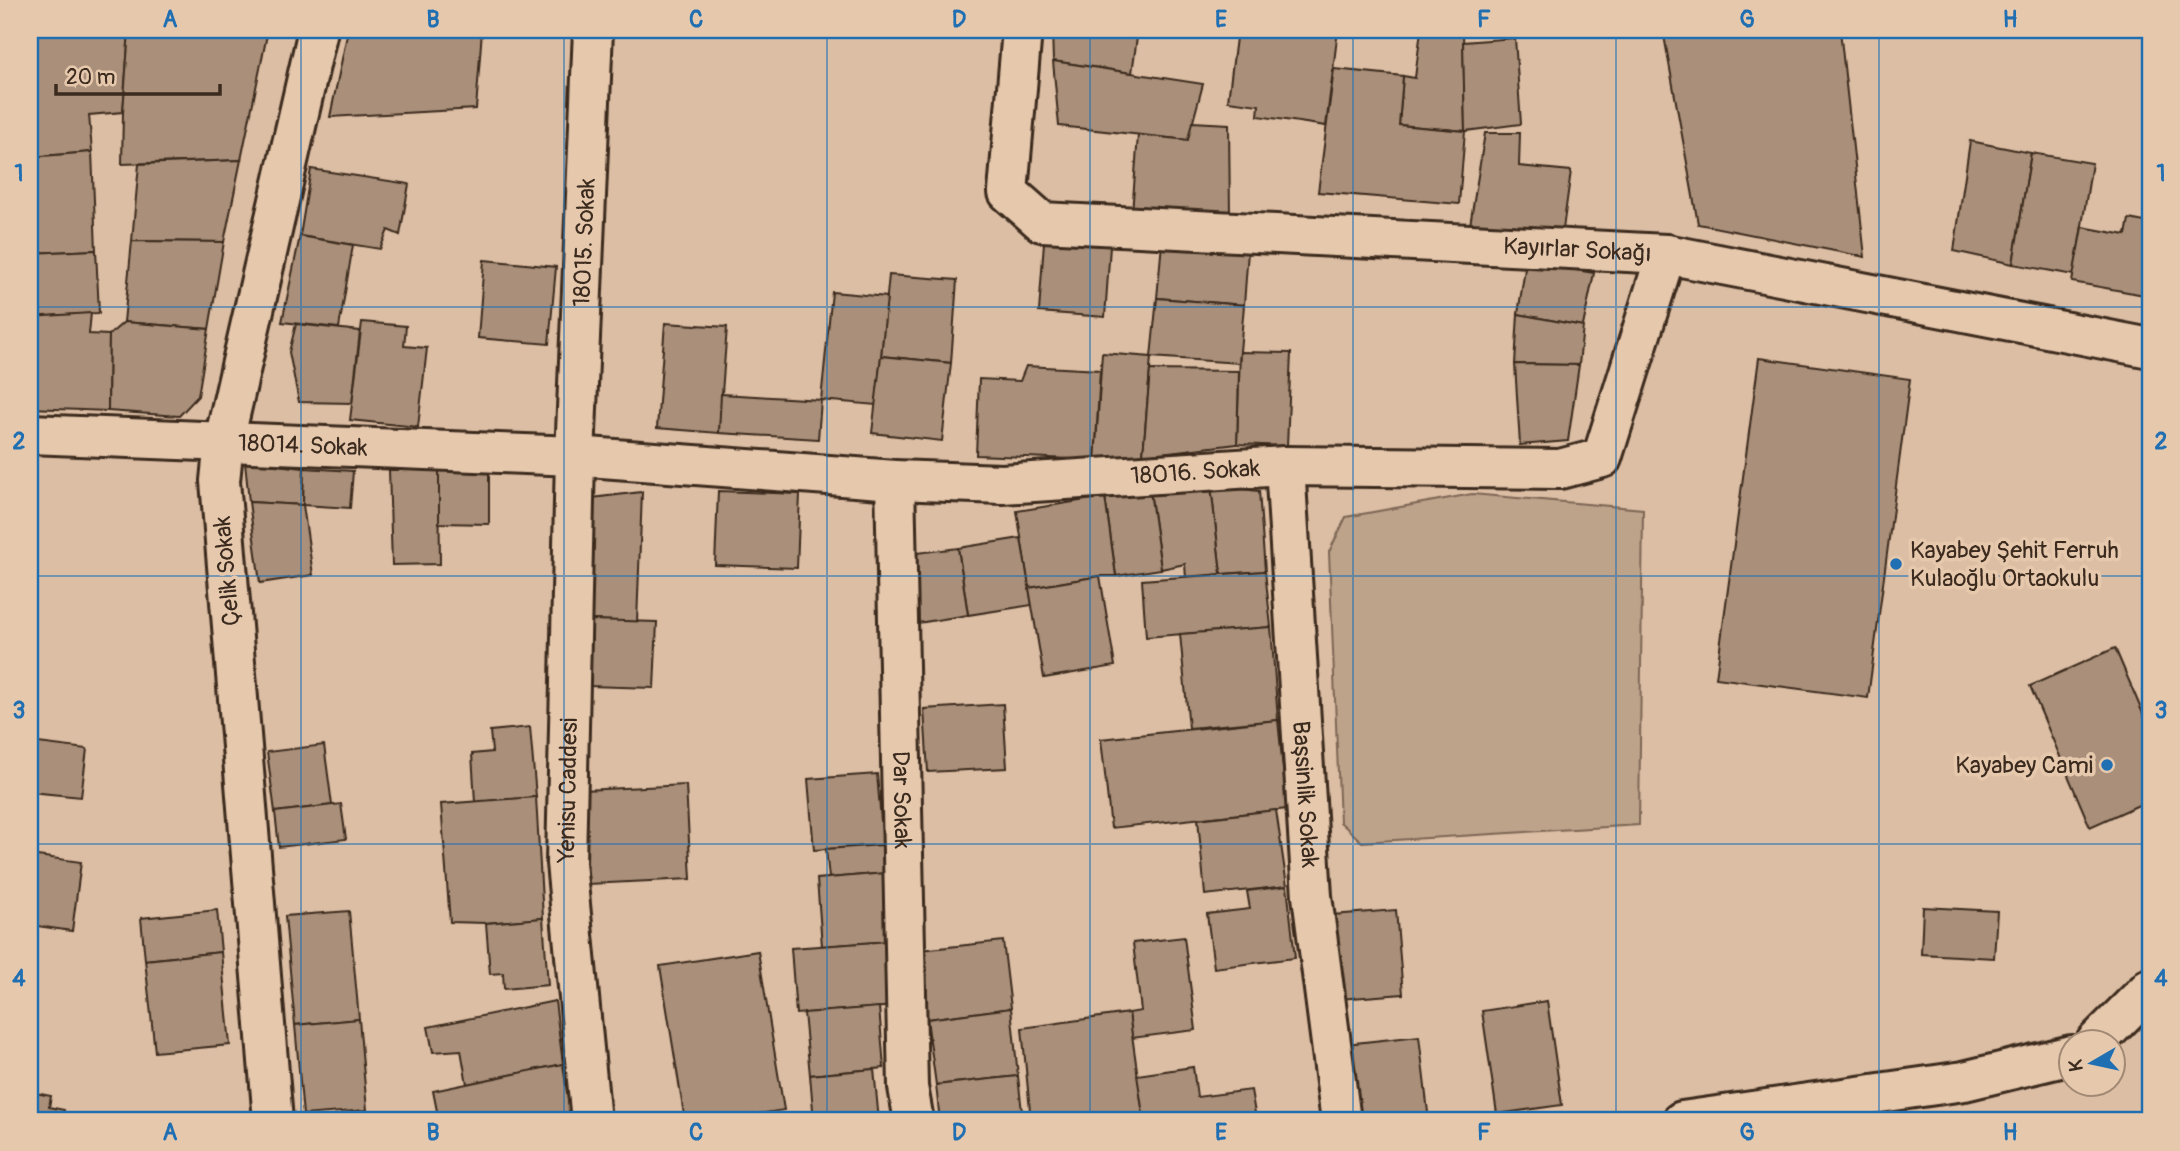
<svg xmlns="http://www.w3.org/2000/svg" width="2180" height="1151" font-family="Pangolin,sans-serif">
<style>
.green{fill:#bea38b;stroke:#7c6654;stroke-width:2}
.building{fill:#aa907a;stroke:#3b2a1e;stroke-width:2}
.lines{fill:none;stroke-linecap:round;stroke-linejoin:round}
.minor-casing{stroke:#3b2a1e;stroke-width:44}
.minor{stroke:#e6c8ad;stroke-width:38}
.grid{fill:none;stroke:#1f6fb2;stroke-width:2;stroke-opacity:0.55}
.poi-dot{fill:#1f6fb2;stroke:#e6c8ad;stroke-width:2.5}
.labels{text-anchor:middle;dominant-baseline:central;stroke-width:7;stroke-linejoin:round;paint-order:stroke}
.street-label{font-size:24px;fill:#3b2a1e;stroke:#e6c8ad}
.poi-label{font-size:24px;fill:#3b2a1e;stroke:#e6c8ad;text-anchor:start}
.neatline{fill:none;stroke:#1f6fb2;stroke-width:2.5}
.grid-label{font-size:23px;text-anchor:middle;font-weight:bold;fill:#1f6fb2}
</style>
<rect width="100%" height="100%" fill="#dcbea4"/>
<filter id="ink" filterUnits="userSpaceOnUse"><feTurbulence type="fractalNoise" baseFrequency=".0143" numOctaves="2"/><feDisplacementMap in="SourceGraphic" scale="14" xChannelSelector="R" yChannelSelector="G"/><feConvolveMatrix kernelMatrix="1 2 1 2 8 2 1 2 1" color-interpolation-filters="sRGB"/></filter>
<g filter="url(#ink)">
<path class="green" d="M 1472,494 L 1643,509 L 1639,825 L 1362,842 L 1340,822 L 1329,552 L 1346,517 Z"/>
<g class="building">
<path d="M 30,30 L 129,30 L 123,112 L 89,115 L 92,152 L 30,157 Z"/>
<path d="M 129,30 L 268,30 L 241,160 L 122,164 L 123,112 Z"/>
<path d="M 348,30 L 482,30 L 476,109 L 330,117 Z"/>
<path d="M 1052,30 L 1138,30 L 1132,73 L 1053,61 Z"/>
<path d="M 1237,30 L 1338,30 L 1326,126 L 1258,116 L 1259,105 L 1228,101 Z"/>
<path d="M 1421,30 L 1463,30 L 1465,131 L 1399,125 L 1403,76 L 1415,78 Z"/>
<path d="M 1663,30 L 1840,30 L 1865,257 L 1698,224 Z"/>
<path d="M 1515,38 L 1521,124 L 1465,131 L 1463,42 Z"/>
<path d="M 1053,61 L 1203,84 L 1188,140 L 1059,126 Z"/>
<path d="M 1334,69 L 1403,76 L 1399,125 L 1465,131 L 1459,204 L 1318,192 Z"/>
<path d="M 1192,122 L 1229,124 L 1230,216 L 1132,213 L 1138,135 L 1188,140 Z"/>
<path d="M 1485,133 L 1520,133 L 1519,166 L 1571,171 L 1563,229 L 1470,225 Z"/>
<path d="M 1970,141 L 2031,153 L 2013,264 L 1954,251 Z"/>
<path d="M 92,152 L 96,250 L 30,253 L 30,157 Z"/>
<path d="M 2031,153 L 2092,163 L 2074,275 L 2013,264 Z"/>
<path d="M 241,160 L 224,242 L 132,241 L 139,164 Z"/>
<path d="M 311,169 L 409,184 L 400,235 L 388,230 L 380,249 L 300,236 Z"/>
<path d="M 2129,219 L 2150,223 L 2150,296 L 2072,282 L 2082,227 L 2126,235 Z"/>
<path d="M 300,236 L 353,245 L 339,328 L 282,322 Z"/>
<path d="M 132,241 L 224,242 L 209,329 L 124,322 Z"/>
<path d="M 1044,242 L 1110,246 L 1105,317 L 1039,312 Z"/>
<path d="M 1162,243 L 1248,251 L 1244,305 L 1157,298 Z"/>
<path d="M 96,250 L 99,313 L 30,317 L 30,253 Z"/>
<path d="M 484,260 L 556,267 L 549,344 L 478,338 Z"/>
<path d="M 1526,262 L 1594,273 L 1583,326 L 1518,314 Z"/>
<path d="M 889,275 L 957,280 L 951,363 L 881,356 Z"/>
<path d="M 832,292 L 887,297 L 876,405 L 821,400 Z"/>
<path d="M 1157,298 L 1244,305 L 1239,363 L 1151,357 Z"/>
<path d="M 91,313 L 89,334 L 109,335 L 108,411 L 30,408 L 30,317 Z"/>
<path d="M 1518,314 L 1583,326 L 1579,365 L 1515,364 Z"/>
<path d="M 124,322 L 209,329 L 198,396 L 179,416 L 108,411 L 109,335 Z"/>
<path d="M 362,322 L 406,326 L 404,346 L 427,348 L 418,427 L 350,420 Z"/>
<path d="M 665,323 L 727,327 L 719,433 L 657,428 Z"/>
<path d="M 296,324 L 360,331 L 352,403 L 299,402 L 289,352 Z"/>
<path d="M 1240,352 L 1291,353 L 1287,446 L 1237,444 Z"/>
<path d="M 1102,353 L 1151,357 L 1143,455 L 1095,460 Z"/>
<path d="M 881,356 L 951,363 L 942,441 L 872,433 Z"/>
<path d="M 1759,358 L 1910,379 L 1868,698 L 1716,678 Z"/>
<path d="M 1515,364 L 1579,365 L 1568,441 L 1520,445 Z"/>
<path d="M 1026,366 L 1100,370 L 1095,460 L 976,455 L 979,379 L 1020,381 Z"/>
<path d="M 1150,370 L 1239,371 L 1237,444 L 1143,455 Z"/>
<path d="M 721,394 L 821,400 L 818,439 L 719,433 Z"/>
<path d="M 245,462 L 304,468 L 303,505 L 249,502 Z"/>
<path d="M 304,468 L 353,471 L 350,508 L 303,505 Z"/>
<path d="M 389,470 L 439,470 L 440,564 L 392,565 Z"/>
<path d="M 439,470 L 489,471 L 489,524 L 439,523 Z"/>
<path d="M 1211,486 L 1259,491 L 1265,571 L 1221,574 Z"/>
<path d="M 1211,486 L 1221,574 L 1186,578 L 1185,564 L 1161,569 L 1150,491 Z"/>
<path d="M 718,491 L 800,494 L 797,568 L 715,565 Z"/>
<path d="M 1150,491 L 1161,569 L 1116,576 L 1105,497 Z"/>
<path d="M 642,492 L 637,622 L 591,620 L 592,498 Z"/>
<path d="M 1105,497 L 1116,576 L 1100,576 L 1029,588 L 1017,511 Z"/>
<path d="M 249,502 L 303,505 L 313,575 L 260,583 Z"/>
<path d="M 1021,538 L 1032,605 L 968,615 L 958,548 Z"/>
<path d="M 958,548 L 968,615 L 918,623 L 908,554 Z"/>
<path d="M 1265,571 L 1271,627 L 1146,637 L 1142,580 Z"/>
<path d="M 1100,576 L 1115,666 L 1044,678 L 1029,588 Z"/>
<path d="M 591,620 L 657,622 L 654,688 L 588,686 Z"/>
<path d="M 1271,627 L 1278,720 L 1189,728 L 1180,634 Z"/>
<path d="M 2115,648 L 2150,730 L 2150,800 L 2090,827 L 2030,686 Z"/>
<path d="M 1003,704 L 1007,768 L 928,772 L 924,709 Z"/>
<path d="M 1278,720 L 1287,809 L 1111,828 L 1101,739 Z"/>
<path d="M 530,727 L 536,797 L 475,802 L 472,754 L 492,752 L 490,731 Z"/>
<path d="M 30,742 L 87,749 L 81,797 L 30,792 Z"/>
<path d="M 324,745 L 332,805 L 275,812 L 267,752 Z"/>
<path d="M 877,774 L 883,845 L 814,850 L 808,779 Z"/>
<path d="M 686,785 L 691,879 L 588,884 L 583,790 Z"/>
<path d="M 536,797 L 543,918 L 486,923 L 450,922 L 441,804 Z"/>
<path d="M 341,804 L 346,839 L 279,847 L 275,812 Z"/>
<path d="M 1276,810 L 1287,886 L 1205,895 L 1198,819 Z"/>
<path d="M 883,845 L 886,873 L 829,878 L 826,849 Z"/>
<path d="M 30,855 L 81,862 L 72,931 L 30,925 Z"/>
<path d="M 886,873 L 890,941 L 822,946 L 817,879 Z"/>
<path d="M 1287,886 L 1295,958 L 1214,968 L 1207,914 L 1250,909 L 1247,891 Z"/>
<path d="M 1923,907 L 1997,911 L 1994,958 L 1921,954 Z"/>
<path d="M 217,910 L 221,952 L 145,960 L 141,918 Z"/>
<path d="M 1396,910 L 1403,994 L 1339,999 L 1332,915 Z"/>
<path d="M 349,911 L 359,1019 L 295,1025 L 285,916 Z"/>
<path d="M 543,918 L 548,985 L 504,989 L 503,973 L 490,974 L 486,923 Z"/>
<path d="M 1184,937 L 1196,1030 L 1132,1038 L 1129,1013 L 1141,1011 L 1133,943 Z"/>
<path d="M 890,941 L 895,1006 L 796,1014 L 791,948 Z"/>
<path d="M 1003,941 L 1011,1008 L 927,1019 L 921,950 Z"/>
<path d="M 758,951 L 784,1110 L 713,1121 L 685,1121 L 660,966 Z"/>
<path d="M 221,952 L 230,1045 L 155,1052 L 145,960 Z"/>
<path d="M 555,1001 L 563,1064 L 467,1084 L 461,1050 L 433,1052 L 428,1027 Z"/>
<path d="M 1547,1001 L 1562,1105 L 1497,1114 L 1482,1011 Z"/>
<path d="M 879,1007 L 884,1068 L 810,1075 L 804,1013 Z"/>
<path d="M 1011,1008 L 1018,1076 L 936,1085 L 927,1019 Z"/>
<path d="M 1129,1013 L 1144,1121 L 1031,1121 L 1022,1028 Z"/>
<path d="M 359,1019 L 367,1110 L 303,1115 L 295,1025 Z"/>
<path d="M 1419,1036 L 1429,1121 L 1355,1121 L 1346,1044 Z"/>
<path d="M 563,1064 L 571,1121 L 439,1121 L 433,1091 Z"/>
<path d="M 1193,1067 L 1197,1097 L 1251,1090 L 1256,1119 L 1271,1116 L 1272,1121 L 1144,1121 L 1137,1075 Z"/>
<path d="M 874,1069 L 879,1121 L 814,1121 L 810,1075 Z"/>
<path d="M 1018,1076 L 1023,1121 L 940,1121 L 936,1085 Z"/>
<path d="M 30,1092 L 51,1096 L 49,1107 L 64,1110 L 62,1121 L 30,1121 Z"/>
</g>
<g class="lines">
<defs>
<g id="minor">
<path id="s1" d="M 1022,30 L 1008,192 L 1042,222 L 1666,254 L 2150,348"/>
<path id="s2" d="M 30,434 L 575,456 L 895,480 L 1002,484 L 1285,466 L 1560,469 L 1602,458 L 1666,254"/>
<path id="s3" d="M 1285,466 L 1312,896 L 1341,1121"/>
<path id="s4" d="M 895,480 L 908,1087 L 914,1121"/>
<path d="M 2096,1042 L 2150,988"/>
<path d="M 273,1121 L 220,481 L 224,441 L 318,30"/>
<path id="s5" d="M 591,1121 L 566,863 L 575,456 L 593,30"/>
<path d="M 1682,1121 L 1964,1081 L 2072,1055"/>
</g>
</defs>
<use href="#minor" class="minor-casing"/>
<use href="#minor" class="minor"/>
</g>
</g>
<path class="grid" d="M 301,30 L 301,1121M 564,30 L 564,1121M 827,30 L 827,1121M 1090,30 L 1090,1121M 1353,30 L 1353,1121M 1616,30 L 1616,1121M 1879,30 L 1879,1121M 30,307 L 2150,307M 30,576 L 2150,576M 30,844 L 2150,844"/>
<g class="poi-dot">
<circle cx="1896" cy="564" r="7"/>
<circle cx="2107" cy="765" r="7"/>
</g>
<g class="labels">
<g class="street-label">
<text stroke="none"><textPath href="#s5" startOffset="880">18015. Sokak</textPath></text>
<text stroke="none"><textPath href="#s1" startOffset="744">Kayırlar Sokağı</textPath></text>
<text stroke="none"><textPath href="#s2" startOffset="273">18014. Sokak</textPath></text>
<text stroke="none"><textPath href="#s2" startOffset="1167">18016. Sokak</textPath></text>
<text transform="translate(227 571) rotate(-95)">Çelik Sokak</text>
<text stroke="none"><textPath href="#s5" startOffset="332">Yenisu Caddesi</textPath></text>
<text stroke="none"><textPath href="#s3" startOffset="329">Başsinlik Sokak</textPath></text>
<text stroke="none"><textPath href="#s4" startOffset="320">Dar Sokak</textPath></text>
</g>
<g class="poi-label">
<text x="1910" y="550">Kayabey Şehit Ferruh<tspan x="1910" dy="28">Kulaoğlu Ortaokulu</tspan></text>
<text x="2093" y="765" text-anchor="end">Kayabey Cami</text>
</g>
</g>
<rect width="2180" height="1151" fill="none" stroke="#e6c8ad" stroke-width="77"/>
<g transform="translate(2092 1063) rotate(261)"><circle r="33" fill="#e6c8ad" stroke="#a28974" stroke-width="2"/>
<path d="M0-5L12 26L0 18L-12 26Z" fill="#1f6fb2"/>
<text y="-10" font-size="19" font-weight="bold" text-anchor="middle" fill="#3b2a1e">K</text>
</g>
<path d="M56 84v10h164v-10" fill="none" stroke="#3b2a1e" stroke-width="3.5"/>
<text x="66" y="84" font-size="21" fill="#3b2a1e" stroke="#e6c8ad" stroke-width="5" paint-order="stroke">20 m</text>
<rect x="38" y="38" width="2104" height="1074" class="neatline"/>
<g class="grid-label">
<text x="170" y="27">A</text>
<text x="433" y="27">B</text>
<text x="696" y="27">C</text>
<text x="959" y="27">D</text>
<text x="1221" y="27">E</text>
<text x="1484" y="27">F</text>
<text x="1747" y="27">G</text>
<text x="2010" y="27">H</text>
<text x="19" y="181">1</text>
<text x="2161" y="181">1</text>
<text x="19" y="449">2</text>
<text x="2161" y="449">2</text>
<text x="19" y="718">3</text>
<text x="2161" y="718">3</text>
<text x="19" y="986">4</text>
<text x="2161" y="986">4</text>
<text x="170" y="1140">A</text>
<text x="433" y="1140">B</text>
<text x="696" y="1140">C</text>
<text x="959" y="1140">D</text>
<text x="1221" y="1140">E</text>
<text x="1484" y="1140">F</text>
<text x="1747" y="1140">G</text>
<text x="2010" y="1140">H</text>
</g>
</svg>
